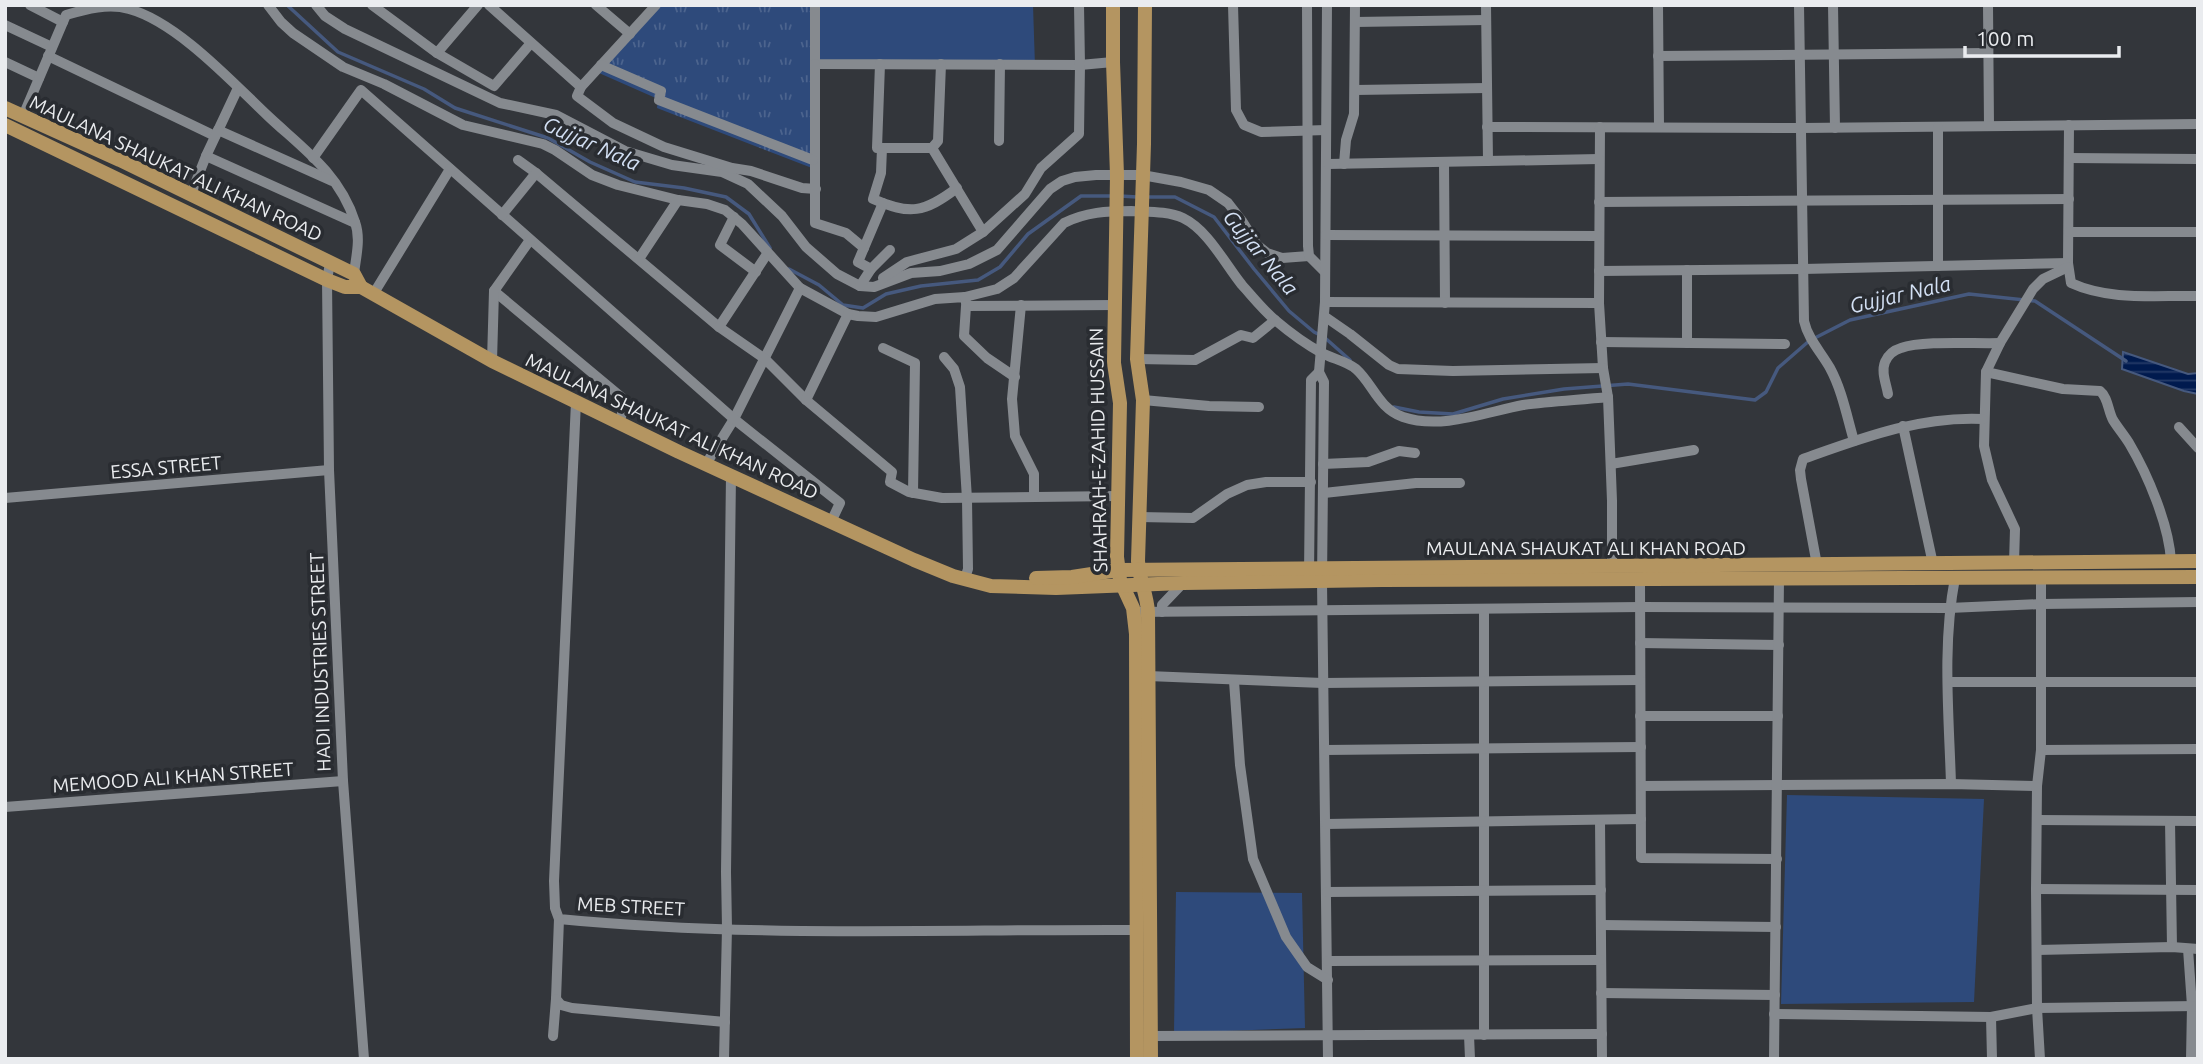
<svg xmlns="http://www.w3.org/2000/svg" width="2203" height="1064" font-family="Ubuntu,sans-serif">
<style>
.grass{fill:url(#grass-tufts)}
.park{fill:#2e4a7b}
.water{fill:url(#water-rules);stroke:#46597e;stroke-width:2}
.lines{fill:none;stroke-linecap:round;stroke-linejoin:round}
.stream{stroke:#46597e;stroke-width:3.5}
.minor{stroke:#868a8f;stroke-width:10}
.major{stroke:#b49561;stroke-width:14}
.labels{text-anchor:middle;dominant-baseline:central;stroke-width:7;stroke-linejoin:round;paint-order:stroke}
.street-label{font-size:19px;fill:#eaecef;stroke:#292c31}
.water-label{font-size:21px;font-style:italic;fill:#d3e0f4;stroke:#292c31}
</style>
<defs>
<pattern id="grass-tufts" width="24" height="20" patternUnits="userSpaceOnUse" patternTransform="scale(1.75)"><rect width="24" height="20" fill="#2e4a7b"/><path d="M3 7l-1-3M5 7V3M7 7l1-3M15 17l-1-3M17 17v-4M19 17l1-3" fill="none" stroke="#4c648e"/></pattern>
<pattern id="water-rules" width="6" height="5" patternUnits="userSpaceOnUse" patternTransform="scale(1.75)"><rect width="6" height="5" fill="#001a4e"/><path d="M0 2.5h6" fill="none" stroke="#253b68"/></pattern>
</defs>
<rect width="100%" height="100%" fill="#33363b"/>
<path class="grass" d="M 662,5 L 811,5 L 812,168 L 657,108 L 658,99 L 599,73 Z"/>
<g class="park">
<path d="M 815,5 L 1033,5 L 1035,66 L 815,64 Z"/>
<path d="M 1787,795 L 1984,799 L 1974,1002 L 1781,1004 Z"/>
<path d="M 1176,892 L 1302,893 L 1305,1028 L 1174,1033 Z"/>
</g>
<path class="water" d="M 2123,352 L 2188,374 L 2198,373 L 2198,394 L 2184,391 L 2122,369 Z"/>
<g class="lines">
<g class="stream">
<path d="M 287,5 L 338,52 L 424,89 L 455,108 L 548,138 L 590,162 L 635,182 L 684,188 L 726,197 L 749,214 L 770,248"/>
<path d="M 1120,196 L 1137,197"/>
<path d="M 1145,197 L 1175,197 L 1214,217 L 1254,269 L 1289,311 L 1314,332 L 1324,337 L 1350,360"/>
<path d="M 789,269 L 819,285 L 843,305 L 863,308 L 886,294 L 921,286 L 978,280 L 1000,267 L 1028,234 L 1081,196 L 1113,196"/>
<path d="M 1394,407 L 1419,412 L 1453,414 L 1503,399 L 1564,389 L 1628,384 L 1755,400 L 1766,392 L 1778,368 L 1809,341 L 1850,320 L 1969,294 L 2035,301 L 2126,361"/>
</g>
<g class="minor">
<path d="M 30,5 L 63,22"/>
<path d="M 268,5 L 281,22 L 293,33 L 343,67 L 384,84 L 463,125 L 543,144 L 555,150 L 592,175 L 618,185 L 678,200 L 707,204 L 725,210 L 742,224 L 800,288 L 734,419 L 706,464"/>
<path d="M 316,5 L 325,16 L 345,29 L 500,103 L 556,115 L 625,151 L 672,165 L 722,172 L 748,184 L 782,216 L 806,247 L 837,274 L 860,286 L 874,287 L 911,273 L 940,271 L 969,264 L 997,250 L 1050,189 L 1062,181 L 1075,177 L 1096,175 L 1142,175 L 1181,182 L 1209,190 L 1228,203 L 1242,221 L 1257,245 L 1267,253 L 1282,258 L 1309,256"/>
<path d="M 372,5 L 437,53 L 494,86 L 531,43"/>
<path d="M 489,5 L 581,87"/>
<path d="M 596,5 L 630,34"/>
<path d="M 656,5 L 581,87 L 577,96 L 613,123 L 664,147 L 732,168 L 751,171 L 802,188 L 816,189"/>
<path d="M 815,5 L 815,64 L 1080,65 L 1113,62"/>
<path d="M 1233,5 L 1236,110 L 1244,125 L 1261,132 L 1326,130"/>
<path d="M 1307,5 L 1308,246 L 1309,256 L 1324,271"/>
<path d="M 1327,5 L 1325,302 L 1319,372 L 1324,382 L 1322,582 L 1328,1059"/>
<path d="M 1486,5 L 1488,161"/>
<path d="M 1658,5 L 1659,127"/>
<path d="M 1799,5 L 1804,321 C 1808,339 1821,352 1830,368 C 1842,390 1847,417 1854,441"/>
<path d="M 1833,5 L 1835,128"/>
<path d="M 1988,5 L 1989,126"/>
<path d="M 1355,22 L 1486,20"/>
<path d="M 5,25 L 52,47"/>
<path d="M 437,53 L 478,5"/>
<path d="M 48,56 L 215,136"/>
<path d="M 1658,56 L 1988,53"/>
<path d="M 5,62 L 39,78"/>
<path d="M 815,64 L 815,223 L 846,233 L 864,248"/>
<path d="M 880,64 L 877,148 L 932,148 L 938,141 L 941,64"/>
<path d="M 601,65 L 661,91 L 659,100 L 813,160"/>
<path d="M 1355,90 L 1487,88"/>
<path d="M 23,116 L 66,15 C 86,9 109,3 129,9 C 177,22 232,82 268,116 C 287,134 309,151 326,171 C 338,185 349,203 355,222 C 361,239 356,256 354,274"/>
<path d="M 2069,125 L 2068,263 L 2071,283 C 2110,301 2156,295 2198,296"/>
<path d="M 1487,127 L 1801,128 L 2198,124"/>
<path d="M 1600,127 L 1599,303 L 1603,368 L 1608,397 L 1612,501 L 1612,567"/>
<path d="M 218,130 L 332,181"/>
<path d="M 999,141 L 1000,64"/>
<path d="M 882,148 L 881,173 L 873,199 C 910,215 924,213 957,188"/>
<path d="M 932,148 L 983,232"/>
<path d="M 206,156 L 355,223"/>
<path d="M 313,158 L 361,90 L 734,419 L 840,503 L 831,522"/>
<path d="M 2069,158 L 2198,159"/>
<path d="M 518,160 L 536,173 L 719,327 L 765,359 L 806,400 L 892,472 L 890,482 L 909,492 L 942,498 L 1117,496"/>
<path d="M 1444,162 L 1445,303"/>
<path d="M 1328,164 L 1599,159"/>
<path d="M 1344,164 L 1346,140 L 1354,114 L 1355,5"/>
<path d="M 191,194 L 206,156 L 238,88"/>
<path d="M 1599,202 L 2069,199"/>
<path d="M 502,215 L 536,173"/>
<path d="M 734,217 L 720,245 L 756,272"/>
<path d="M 2069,232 L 2198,232"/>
<path d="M 1326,235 L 1599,236"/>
<path d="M 639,259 L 678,200"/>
<path d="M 330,263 L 327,280 L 329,470 L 343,781 L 364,1059"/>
<path d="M 1938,266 L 1938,127"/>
<path d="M 871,269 L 890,250"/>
<path d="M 1687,270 L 1687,343"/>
<path d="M 1599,271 L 1803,269 L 2068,263"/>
<path d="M 883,278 L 907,262 L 956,249 L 983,232 L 1025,194 L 1041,168 L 1079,134 L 1080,65 L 1079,5"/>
<path d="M 860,286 L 871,269 L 858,262 L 883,203"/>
<path d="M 800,288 L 848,314 L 858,316 L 876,317 L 935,299 L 965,297 L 966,303"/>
<path d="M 494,291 L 626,401 L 619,423"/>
<path d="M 374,293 L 450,169"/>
<path d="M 965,297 L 997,289 L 1014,278 L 1064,223 C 1086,212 1107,211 1131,211 C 1147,212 1168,211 1183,218 C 1208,230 1225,264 1242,285 C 1252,296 1263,310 1275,320 C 1288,331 1307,345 1322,353 C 1333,359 1346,361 1356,369 C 1373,384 1378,408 1403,417 C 1441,430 1486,412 1523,405 C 1551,401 1580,400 1608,397"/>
<path d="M 1325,302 L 1599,303"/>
<path d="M 1021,305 L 1012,399 L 1015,436 L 1034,474 L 1034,497"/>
<path d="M 1324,316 L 1350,334 L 1389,365 L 1398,369 L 1453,371 L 1603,368"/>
<path d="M 719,327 L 767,254"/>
<path d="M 1601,342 L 1785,344"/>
<path d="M 883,348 L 915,363 L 913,493"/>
<path d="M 944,357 L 954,369 L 960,387 L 967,499 L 968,569 L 965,578"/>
<path d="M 1137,359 L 1195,360 L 1241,335 L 1253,338 L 1275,320"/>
<path d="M 492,361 L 494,291 L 530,240"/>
<path d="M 1986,372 L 2063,389 L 2100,391 C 2108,397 2108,411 2113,420 C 2118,428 2124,435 2129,443 C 2148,475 2169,525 2171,561"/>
<path d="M 1015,377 L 987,358 L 964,336 L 966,306 L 1115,305"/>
<path d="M 1888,394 C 1886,383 1881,372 1885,362 C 1888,355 1894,350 1901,348 C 1923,340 1975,344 2000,343"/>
<path d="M 806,400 L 848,314"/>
<path d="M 1143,400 L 1209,406 L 1259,407"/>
<path d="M 576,402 L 554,881 L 555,908 L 559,919 C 751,938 944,929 1136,930"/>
<path d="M 1903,426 L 1933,564"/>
<path d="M 2179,427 L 2198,448"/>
<path d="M 1323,464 L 1368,462 L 1399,451 L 1415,453"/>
<path d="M 1611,464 L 1694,450"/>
<path d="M 1324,493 L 1416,483 L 1460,483"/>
<path d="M 5,498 L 329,470"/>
<path d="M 1139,517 L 1193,518 L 1227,494 L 1247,485 L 1266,482 L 1311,482"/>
<path d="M 2014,563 L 2015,529 L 1992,480 L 1984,446 L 1986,372 L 2000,343 L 2033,289 L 2043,279 L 2068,267"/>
<path d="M 1817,565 L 1801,479 L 1800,470 L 1803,459 C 1862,438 1919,416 1983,419"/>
<path d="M 1309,575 L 1311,380 L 1319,372"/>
<path d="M 1640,580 L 1641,858 L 1777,859"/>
<path d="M 1484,610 L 1484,1035"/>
<path d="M 1134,612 L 1641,607 L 1949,608 L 2042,604 L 2198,602"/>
<path d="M 1162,612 L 1162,605 L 1183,583"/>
<path d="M 1640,643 L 1779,645"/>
<path d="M 1148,676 L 1323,683 L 1640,680"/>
<path d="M 1234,681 L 1240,765 L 1253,859 L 1286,937 L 1307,967 L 1328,980"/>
<path d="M 1948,682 L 2198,682"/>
<path d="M 1640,716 L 1778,716"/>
<path d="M 1325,750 L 1641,747"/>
<path d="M 2041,750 L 2198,749"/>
<path d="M 1951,784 C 1949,716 1942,645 1955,578"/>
<path d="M 1641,786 L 1951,784 L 2037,786"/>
<path d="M 5,807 L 343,781"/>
<path d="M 1600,820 L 1602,1059"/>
<path d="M 2037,820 L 2198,821"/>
<path d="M 2170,821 L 2172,947"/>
<path d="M 1326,824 L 1641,819"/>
<path d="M 2036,889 L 2198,890"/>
<path d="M 1327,892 L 1601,890"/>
<path d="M 559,919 L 556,999 L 561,1005 L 572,1008 L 725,1022"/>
<path d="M 1601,925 L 1776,927"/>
<path d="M 2188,949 L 2192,1006 L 2191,1059"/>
<path d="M 2037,950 L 2172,947 L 2198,949"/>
<path d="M 1328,961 L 1601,960"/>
<path d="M 1601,993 L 1775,995"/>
<path d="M 1774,1014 L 1991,1017 L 2037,1008 L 2198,1006"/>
<path d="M 1991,1017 L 1992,1059"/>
<path d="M 1469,1035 L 1470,1059"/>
<path d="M 553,1036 L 556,999"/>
<path d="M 1151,1036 L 1602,1034"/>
<path d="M 724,1059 L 727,928 L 726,872 L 731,475"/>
<path d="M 1774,1059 L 1779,579"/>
<path d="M 2040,1059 L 2037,1008 L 2036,889 L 2037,786 L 2041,750 L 2041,577"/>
</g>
<g class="major">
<path d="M 1113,5 L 1113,62 L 1117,175 L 1114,363 L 1120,403 L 1117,557 L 1120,580 L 1133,608 L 1136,634 L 1137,1059"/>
<path d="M 1145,5 L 1144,144 L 1137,359 L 1143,400 L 1138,561 C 1139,579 1147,594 1148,612 L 1151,1059"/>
<path d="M 5,108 L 120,160 L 354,274 L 361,287"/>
<path d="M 5,125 L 327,280 L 345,287 L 361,287 L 492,361 L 679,452 L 914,560 L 953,576 L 991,586 L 1056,588 L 1183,583 L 1382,580 L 2198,577"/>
<path d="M 1036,578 L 1072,577 L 1118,570 L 2198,561"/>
</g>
</g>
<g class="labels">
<g class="street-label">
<text transform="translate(176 168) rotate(25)">MAULANA SHAUKAT ALI KHAN ROAD</text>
<text transform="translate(672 426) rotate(25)">MAULANA SHAUKAT ALI KHAN ROAD</text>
<text transform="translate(1098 450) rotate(-91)">SHAHRAH-E-ZAHID HUSSAIN</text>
<text transform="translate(166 467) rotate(-5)">ESSA STREET</text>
<text x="1586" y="548">MAULANA SHAUKAT ALI KHAN ROAD</text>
<text transform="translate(320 662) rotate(-92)">HADI INDUSTRIES STREET</text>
<text transform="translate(173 777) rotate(-4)">MEMOOD ALI KHAN STREET</text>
<text transform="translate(631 906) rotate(3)">MEB STREET</text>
</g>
<g class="water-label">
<text transform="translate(592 143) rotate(24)">Gujjar Nala</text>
<text transform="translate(1261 252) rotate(50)">Gujjar Nala</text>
<text transform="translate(1900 294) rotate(-13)">Gujjar Nala</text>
</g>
</g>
<rect width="2203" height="1064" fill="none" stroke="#eaecef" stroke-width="14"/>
<path d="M1965 46v10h154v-10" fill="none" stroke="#eaecef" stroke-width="3.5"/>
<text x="1976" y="46" font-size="21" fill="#eaecef" stroke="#292c31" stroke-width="5" paint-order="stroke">100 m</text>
</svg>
